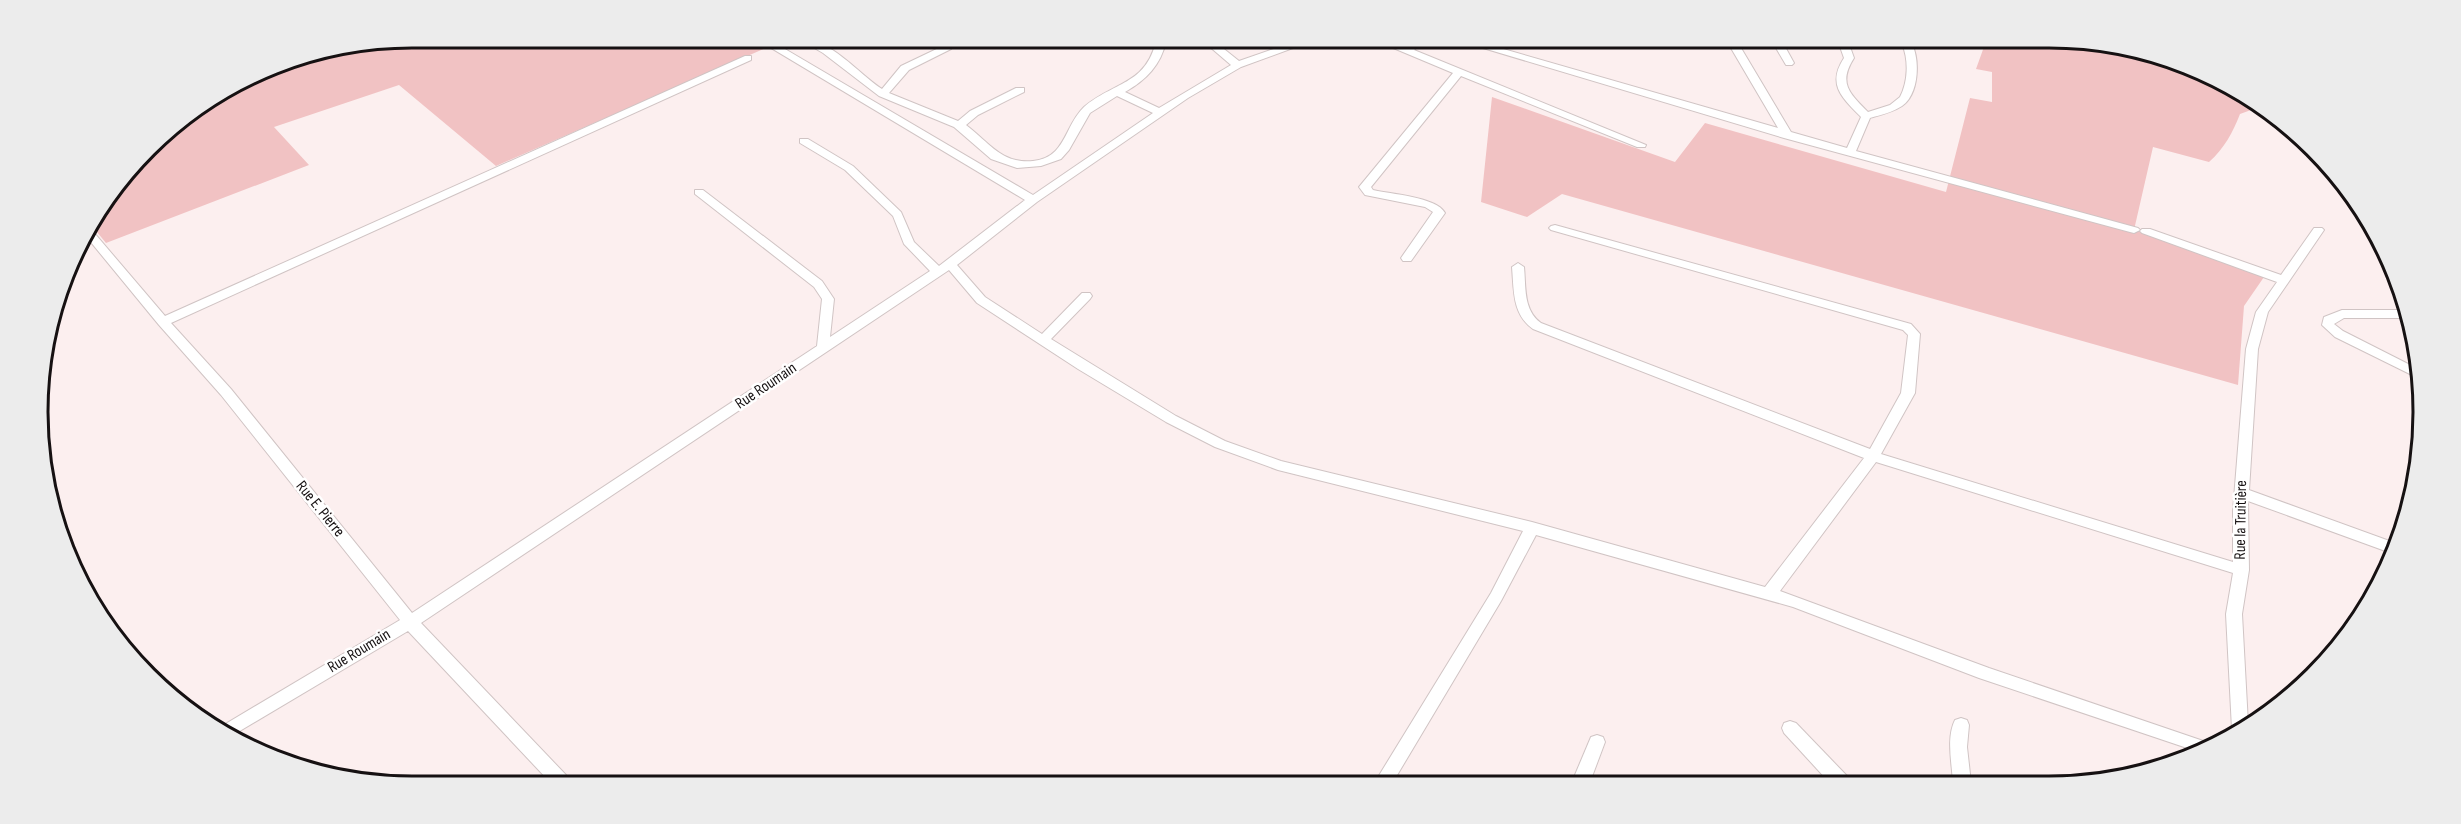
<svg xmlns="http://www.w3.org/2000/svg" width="2461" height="824" font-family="'Sofia Sans Condensed',sans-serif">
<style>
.green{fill:#f1c2c3}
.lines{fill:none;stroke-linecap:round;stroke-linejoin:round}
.street-casing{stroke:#d0c4c4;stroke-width:2}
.street{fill:#fff;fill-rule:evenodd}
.labels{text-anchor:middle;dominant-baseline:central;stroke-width:5;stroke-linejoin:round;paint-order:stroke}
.street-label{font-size:16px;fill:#161112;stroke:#fff}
.rim{fill:none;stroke:#161112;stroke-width:3}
</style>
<rect width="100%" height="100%" fill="#fcefef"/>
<g class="green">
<path d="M 412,38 L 757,39 L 770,46 L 496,166 L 399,85 L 274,127 L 309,165 L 106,243 L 92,226 L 165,131 L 269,66 Z"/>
<path d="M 1985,44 L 2122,45 L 2257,101 L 2262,106 L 2240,114 C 2233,132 2224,149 2209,162 L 2153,147 L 2134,230 L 2264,277 L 2244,306 L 2238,385 L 1562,194 L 1527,217 L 1481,202 L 1492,97 L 1675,162 L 1705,123 L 1946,192 L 1970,98 L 1992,102 L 1992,72 L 1976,69 Z"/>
</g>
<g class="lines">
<defs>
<g id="street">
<path d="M 756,39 L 768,39 L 1033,195 L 1153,113 L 1117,96 L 1090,113 L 1069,150 L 1061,159 L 1041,166 L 1017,168 L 991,159 L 954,127 L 879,96 L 823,53 L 799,39 C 832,39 856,72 882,89 L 901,66 L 945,45 L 951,45 L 951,49 L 909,70 L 889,93 L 958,121 L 970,111 L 1016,88 L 1024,88 L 1024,92 L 978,115 L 966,125 C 989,142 1001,164 1033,161 C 1066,158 1064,126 1084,107 C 1113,82 1146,85 1156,41 L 1166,41 C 1161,65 1146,80 1125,92 L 1159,108 L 1231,65 L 1203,41 L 1214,41 L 1239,61 L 1297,41 L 1312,41 L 1241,67 L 1188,98 L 1037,202 L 957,265 L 985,297 L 1042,334 L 1082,293 L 1090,293 L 1092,296 L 1090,299 L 1051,339 L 1176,416 L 1225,441 L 1281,461 L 1532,522 L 1765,587 L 1864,458 L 1533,329 C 1512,314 1514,290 1512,267 L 1518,263 L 1524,267 C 1526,287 1523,310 1541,323 L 1870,449 L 1901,393 L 1908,335 L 1903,330 L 1551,230 L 1549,228 L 1551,226 L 1555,225 L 1911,324 L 1920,334 L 1915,393 L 1881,454 L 2233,562 L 2233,511 L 2246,349 L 2256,312 L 2277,282 L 2142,233 L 2140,231 L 2142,229 L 2150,229 L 2281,275 L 2314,228 L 2322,228 L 2324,230 L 2268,312 L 2258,349 L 2249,490 L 2395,543 L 2391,553 L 2248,501 L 2249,570 L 2242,614 L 2248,724 L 2234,734 L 2232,729 L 2226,614 L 2233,573 L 1876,462 L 1780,591 L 1989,668 L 2218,746 L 2199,752 L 1979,678 L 1793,607 L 1536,535 L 1501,601 L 1393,782 L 1375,782 L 1491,593 L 1523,531 L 1278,470 L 1215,447 L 1166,422 L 1078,369 L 977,303 L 949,270 L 421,623 L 566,775 L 569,780 L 548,780 L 408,631 L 233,735 L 217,729 L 400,620 L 221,395 L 159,325 L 85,235 L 90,228 L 165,316 L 745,56 L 751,56 L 751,60 L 171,323 L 231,389 L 412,613 L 817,346 L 822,299 L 814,287 L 695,194 L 695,190 L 703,190 L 822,281 L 834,299 L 830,337 L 930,271 L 904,244 L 893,216 L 845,170 L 800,143 L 800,139 L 808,139 L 853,166 L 901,212 L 914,242 L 939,266 L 1025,200 Z"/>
<path d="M 1379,42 L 1392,42 L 1406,47 L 1412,42 L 1422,42 L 1414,50 L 1646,145 L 1645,147 L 1637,147 L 1461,76 L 1371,187 L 1373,190 C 1390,194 1437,197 1445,213 L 1411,261 L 1403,261 L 1401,258 L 1433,212 L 1425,207 L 1365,195 L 1359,187 L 1453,73 Z"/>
<path d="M 1463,42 L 1479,42 L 1778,128 L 1728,43 L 1783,43 L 1794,63 L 1792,65 L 1786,65 L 1776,48 L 1741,48 L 1791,132 L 1847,148 L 1861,117 C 1841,97 1827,84 1844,58 L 1839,44 L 1849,44 L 1854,58 C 1838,83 1849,93 1868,112 L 1890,105 L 1900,97 C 1908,82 1909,60 1902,44 L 1912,44 C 1920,61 1919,94 1902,106 C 1893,112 1881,115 1870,118 L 1856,151 L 2138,228 L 2140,230 L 2134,233 L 2130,232 L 1784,138 Z"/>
<path d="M 2342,310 L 2404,310 L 2407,318 L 2344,318 L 2334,324 L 2343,331 L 2416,368 L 2416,377 L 2335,337 L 2322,325 L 2324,317 Z"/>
<path d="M 1961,718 L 1967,720 L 1969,725 L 1967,747 L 1971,783 L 1953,783 C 1952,763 1946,738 1955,720 Z"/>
<path d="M 1790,721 L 1796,723 L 1849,778 L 1852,783 L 1828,781 L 1784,733 L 1782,728 L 1784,723 Z"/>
<path d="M 1597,735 L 1603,737 L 1605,742 L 1590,782 L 1572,782 L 1591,737 Z"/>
</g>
</defs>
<use href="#street" class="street-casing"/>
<use href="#street" class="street"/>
</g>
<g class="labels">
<g class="street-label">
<text transform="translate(766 386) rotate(-34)">Rue Roumain</text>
<text transform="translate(320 509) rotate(51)">Rue E. Pierre</text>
<text transform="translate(2241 520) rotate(-89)">Rue la Truitière</text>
<text transform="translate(359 651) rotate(-31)">Rue Roumain</text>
</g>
</g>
<path d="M0 0H2461V824H0ZM412 48H2049A364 364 0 0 1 2413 412V412A364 364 0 0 1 2049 776H412A364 364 0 0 1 48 412V412A364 364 0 0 1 412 48Z" fill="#ececec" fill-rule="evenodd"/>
<path class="rim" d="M412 48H2049A364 364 0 0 1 2413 412V412A364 364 0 0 1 2049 776H412A364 364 0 0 1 48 412V412A364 364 0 0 1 412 48Z"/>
</svg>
